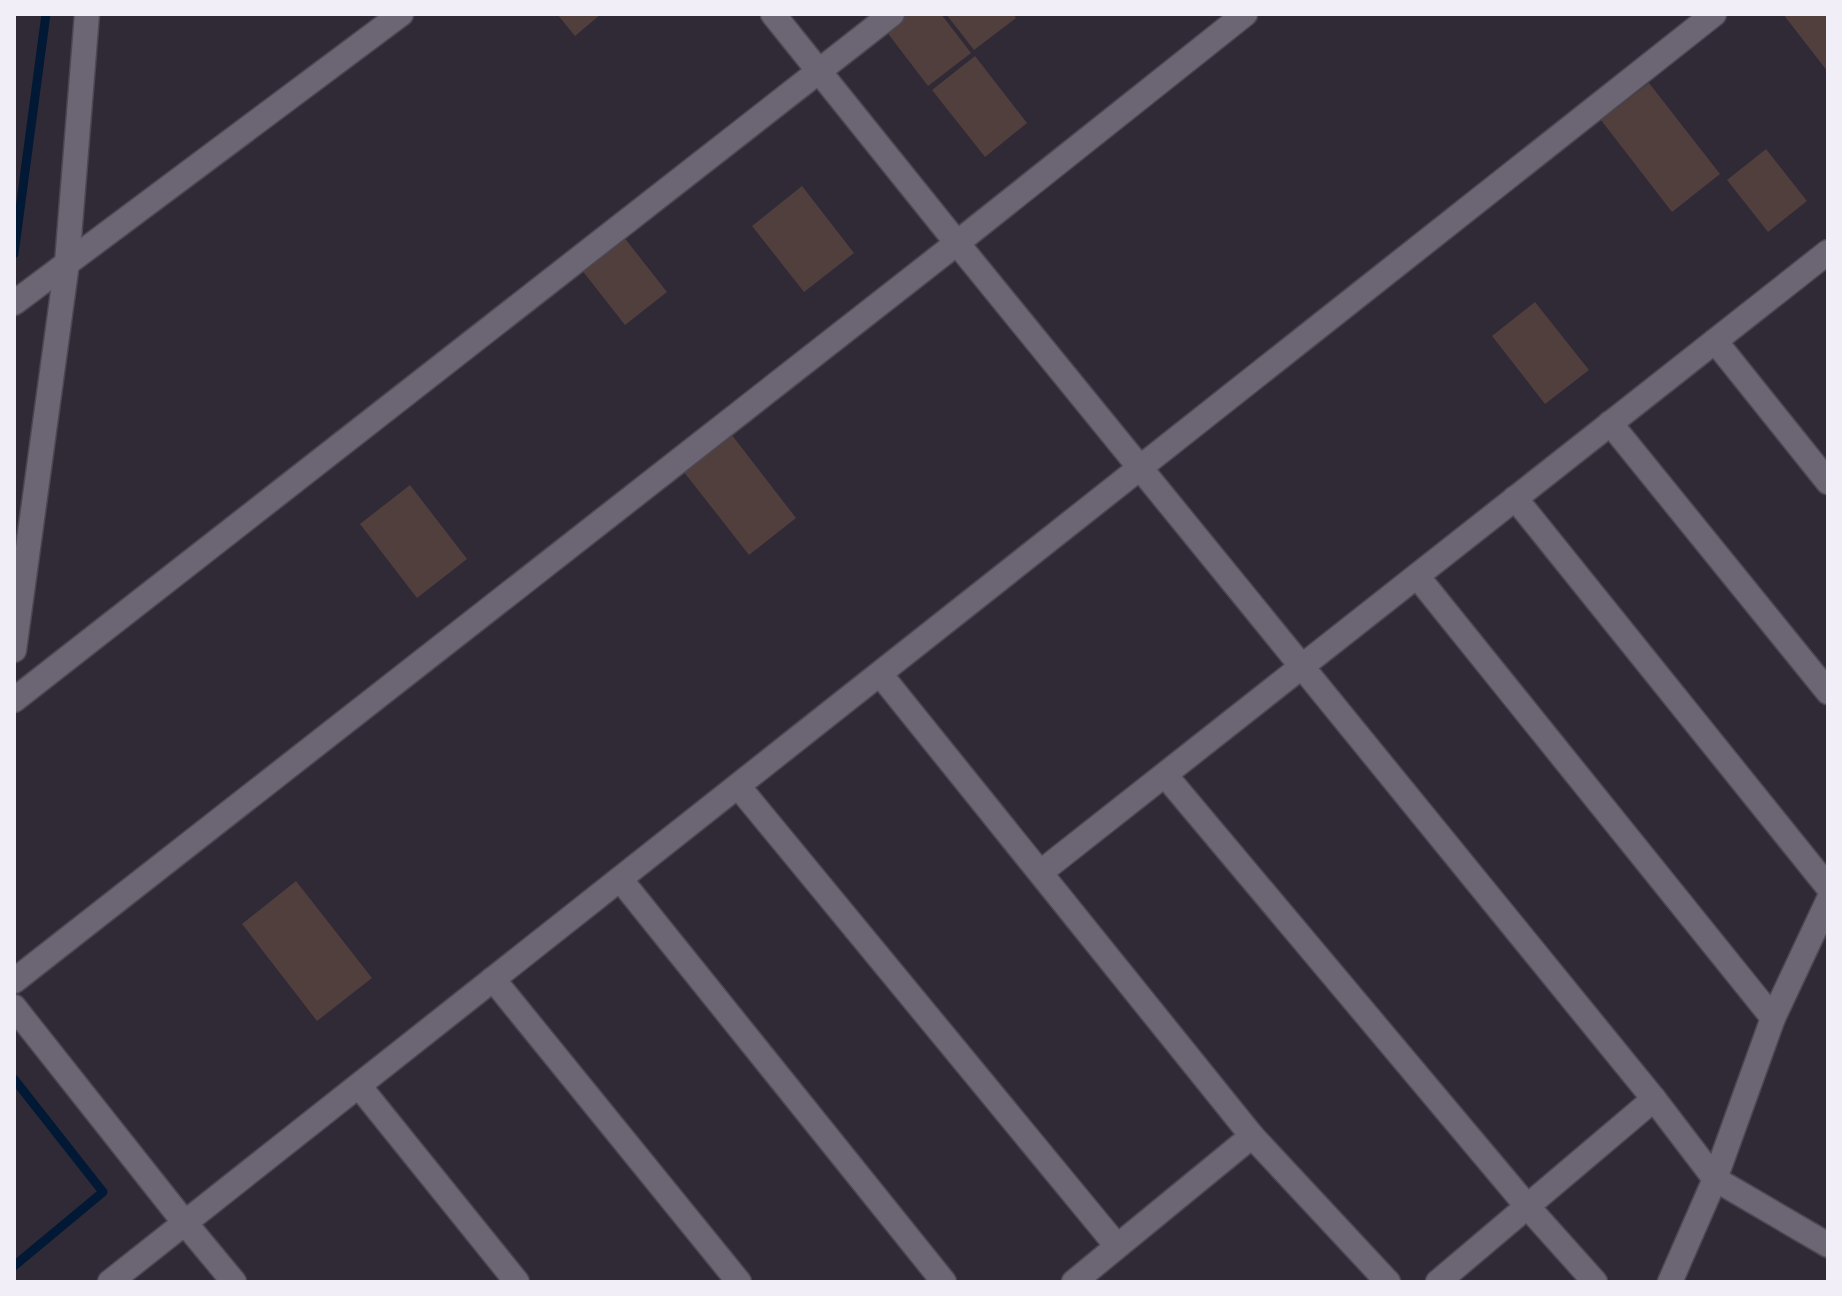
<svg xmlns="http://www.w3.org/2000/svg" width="1842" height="1296" font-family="Manrope,sans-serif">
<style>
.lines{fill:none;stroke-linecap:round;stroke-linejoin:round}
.stream{stroke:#011935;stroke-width:9}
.building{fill:#503f3c}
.minor-casing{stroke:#4c4852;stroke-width:27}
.minor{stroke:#6c6674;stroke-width:24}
</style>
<rect width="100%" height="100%" fill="#302a37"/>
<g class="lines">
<g class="stream">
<path d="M 14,254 L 46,14"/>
<path d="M 14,1079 L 103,1192 L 14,1266"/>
</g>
</g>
<g class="building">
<path d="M 557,14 L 601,14 L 575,36 Z"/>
<path d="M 900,14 L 941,14 L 971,53 L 928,86 L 883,27 Z"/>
<path d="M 946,14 L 1013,14 L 1016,18 L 974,50 Z"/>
<path d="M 1783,14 L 1828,14 L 1828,72 Z"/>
<path d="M 975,56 L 1027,123 L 985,157 L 932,90 Z"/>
<path d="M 1649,83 L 1720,174 L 1672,212 L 1601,120 Z"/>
<path d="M 1766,149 L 1807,201 L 1768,232 L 1727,180 Z"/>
<path d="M 802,186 L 854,253 L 804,292 L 752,226 Z"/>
<path d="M 623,236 L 667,292 L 625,325 L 581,269 Z"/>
<path d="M 1535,302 L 1589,370 L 1545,404 L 1492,336 Z"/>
<path d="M 728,430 L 796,518 L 749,555 L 680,467 Z"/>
<path d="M 410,485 L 467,559 L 417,598 L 360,524 Z"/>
<path d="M 296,881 L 372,978 L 317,1021 L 242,924 Z"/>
</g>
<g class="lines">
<defs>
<g id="minor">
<path d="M 773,14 L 957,243 L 1654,1099 L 1715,1179 L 1828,1245"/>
<path d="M 14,303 L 401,14"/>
<path d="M 1715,341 L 1828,482"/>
<path d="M 1610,423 L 1828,692"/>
<path d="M 1515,498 L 1828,887"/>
<path d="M 1417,576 L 1773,1018"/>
<path d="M 14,650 L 67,263 L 87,14"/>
<path d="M 880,674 L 1252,1136 L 1388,1282"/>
<path d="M 14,700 L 892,14"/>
<path d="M 1165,775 L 1527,1206 L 1595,1282"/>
<path d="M 738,786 L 1117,1246"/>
<path d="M 1041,872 L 1828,252"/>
<path d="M 620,879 L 944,1282"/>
<path d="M 493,979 L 739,1282"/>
<path d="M 14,981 L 957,243 L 1245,14"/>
<path d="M 14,1007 L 185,1223 L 234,1282"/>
<path d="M 359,1086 L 517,1282"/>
<path d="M 110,1282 L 1714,14"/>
<path d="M 1074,1282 L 1252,1136"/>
<path d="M 1438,1282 L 1654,1099"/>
<path d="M 1670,1282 L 1715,1179 L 1773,1018 L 1828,901"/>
</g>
</defs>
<use href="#minor" class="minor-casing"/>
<use href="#minor" class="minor"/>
</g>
<rect width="1842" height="1296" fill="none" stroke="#f2eef7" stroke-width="32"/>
</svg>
